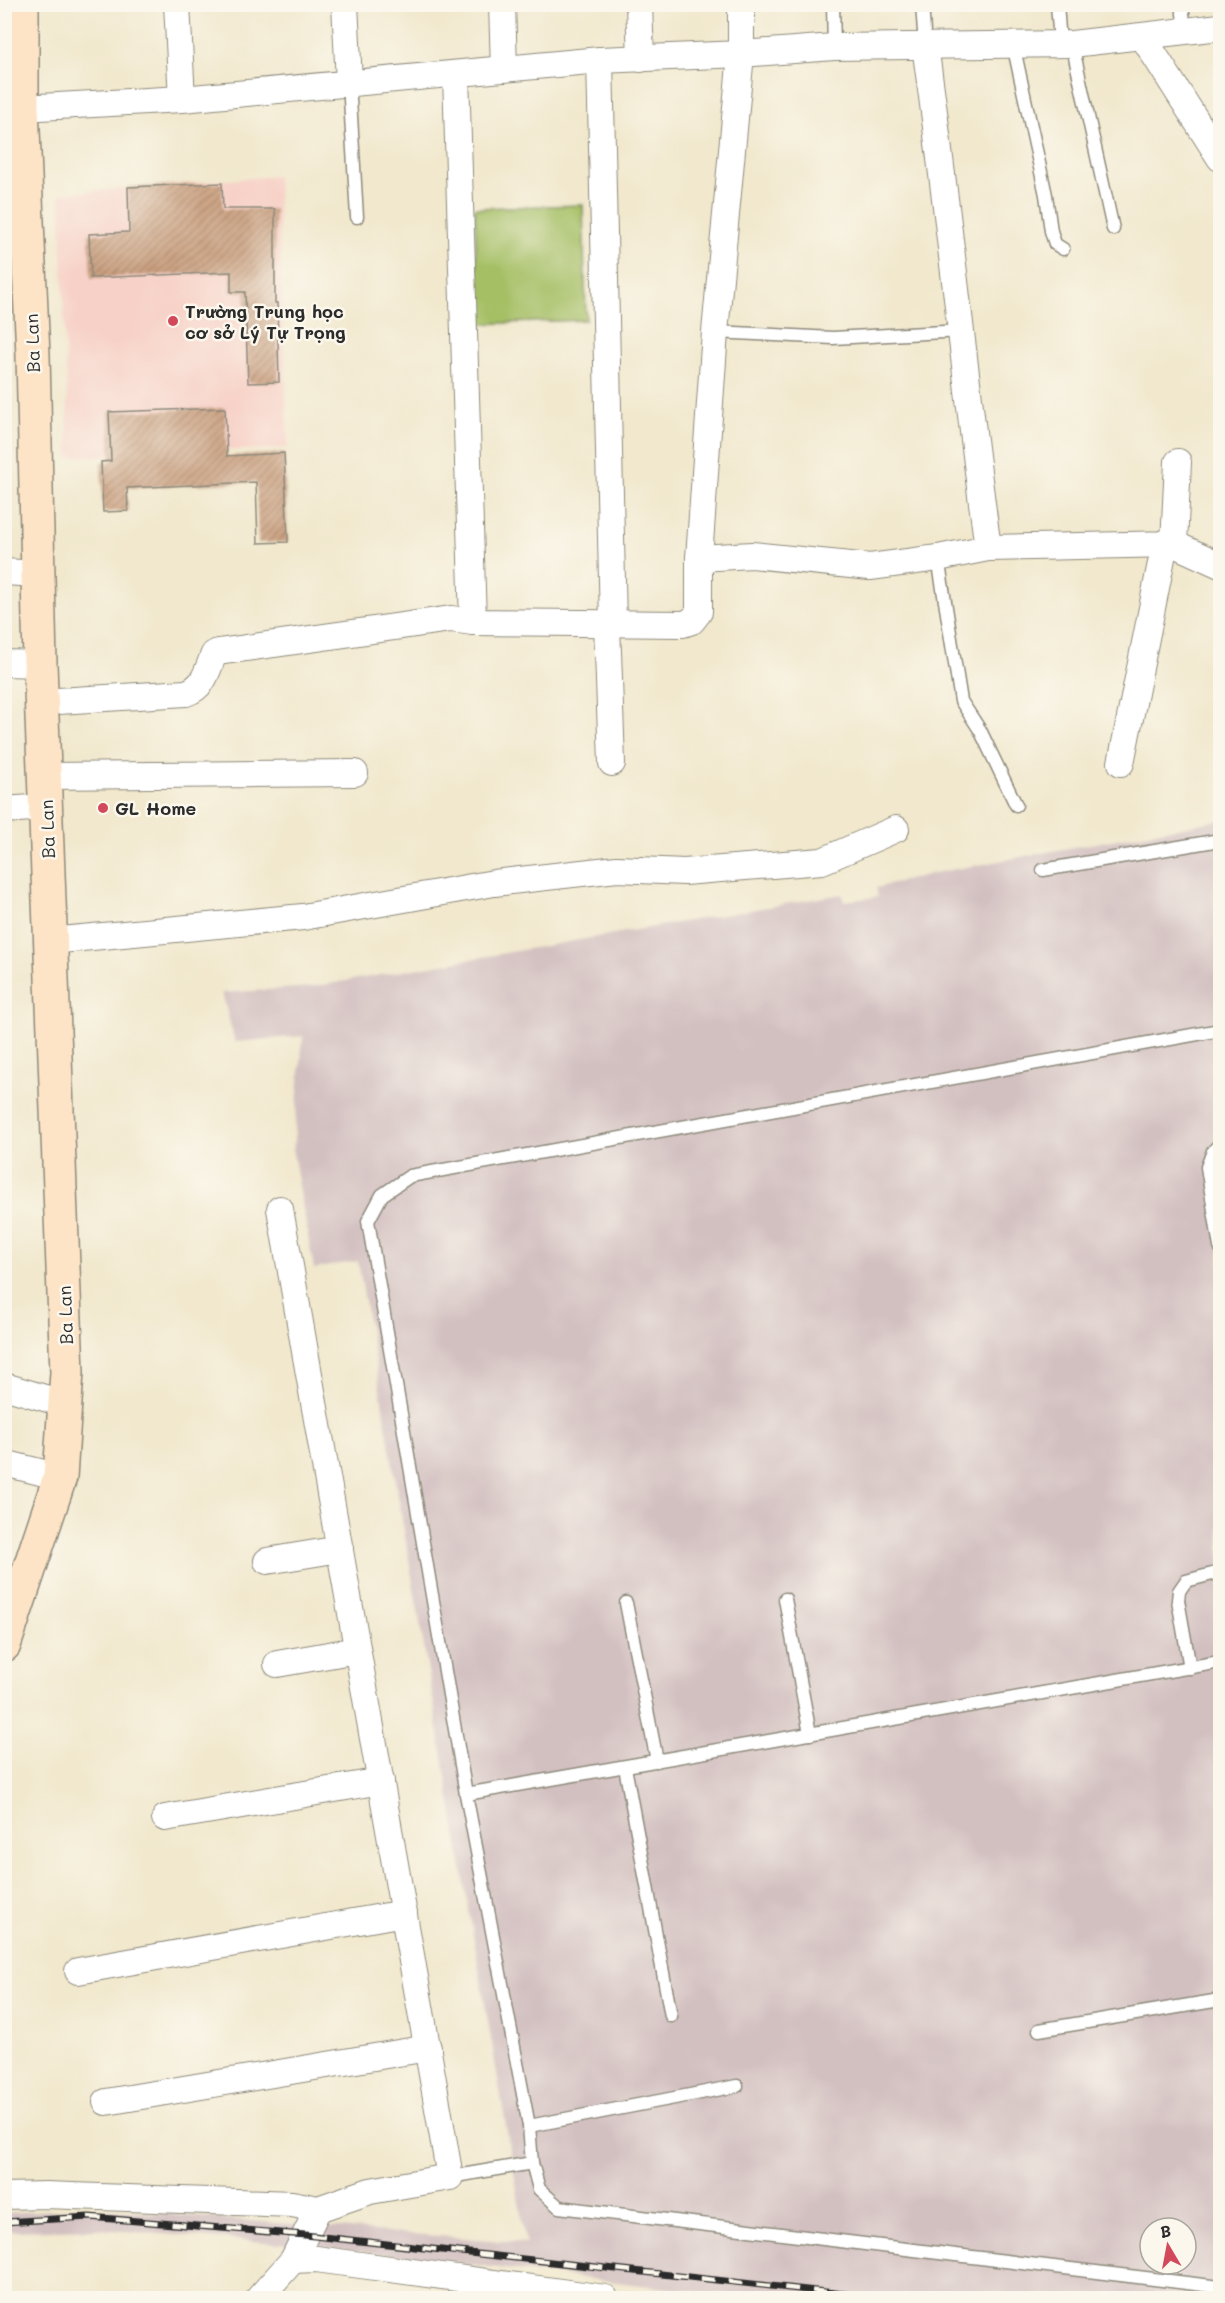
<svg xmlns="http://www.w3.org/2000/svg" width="1225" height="2303" font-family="Mali,sans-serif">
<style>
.built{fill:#f7d1c7}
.industrial{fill:#d2bfc0;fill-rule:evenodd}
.pitch{fill:#a5bf65;stroke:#687548;stroke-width:1.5}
.building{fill:url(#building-hatch)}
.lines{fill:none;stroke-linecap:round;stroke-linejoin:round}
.lane-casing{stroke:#8e8a7c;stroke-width:15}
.street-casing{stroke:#8e8a7c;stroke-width:28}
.secondary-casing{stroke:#8e8a7c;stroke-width:36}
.lane{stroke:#fff;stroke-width:12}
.street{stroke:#fff;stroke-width:26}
.secondary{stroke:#fee4c6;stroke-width:33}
.rail-casing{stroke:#2b2b2b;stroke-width:7}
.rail{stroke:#fbf7ec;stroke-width:4.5;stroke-dasharray:14;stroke-linecap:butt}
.poi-dot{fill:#d1495b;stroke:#fbf7ec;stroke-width:2}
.labels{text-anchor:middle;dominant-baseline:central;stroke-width:5;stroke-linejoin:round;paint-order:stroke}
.poi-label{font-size:18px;font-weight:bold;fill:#2b2b2b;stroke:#fbf7ec;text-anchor:start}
.street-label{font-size:18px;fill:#2b2b2b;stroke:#fbf7ec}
</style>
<defs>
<pattern id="building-hatch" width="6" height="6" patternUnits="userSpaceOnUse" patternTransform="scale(1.5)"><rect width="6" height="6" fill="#cba080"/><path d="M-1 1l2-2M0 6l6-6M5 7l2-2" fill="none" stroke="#a58369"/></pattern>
</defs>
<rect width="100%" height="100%" fill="#fbf7ec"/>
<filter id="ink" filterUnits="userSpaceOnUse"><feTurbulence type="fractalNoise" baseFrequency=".0167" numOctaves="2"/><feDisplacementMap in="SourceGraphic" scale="12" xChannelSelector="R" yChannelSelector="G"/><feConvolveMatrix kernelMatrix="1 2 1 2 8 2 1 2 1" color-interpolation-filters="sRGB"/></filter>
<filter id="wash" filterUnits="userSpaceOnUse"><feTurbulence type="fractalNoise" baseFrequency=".008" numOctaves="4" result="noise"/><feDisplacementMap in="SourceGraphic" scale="24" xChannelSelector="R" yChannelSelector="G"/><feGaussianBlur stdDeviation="1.35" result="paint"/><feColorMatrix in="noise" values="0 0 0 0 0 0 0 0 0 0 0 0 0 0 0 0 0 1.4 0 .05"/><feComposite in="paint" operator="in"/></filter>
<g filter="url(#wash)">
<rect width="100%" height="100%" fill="#f1e8cd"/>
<path class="built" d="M 277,176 L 288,448 L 69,457 L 60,194 Z"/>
<path class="industrial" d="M 1220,820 L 1220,2298 L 750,2298 L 316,2246 L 99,2229 L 5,2231 L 5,2213 L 88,2208 L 526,2243 L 358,1261 L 314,1269 L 293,1153 L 303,1036 L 235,1042 L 222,993 L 312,987 L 842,894 L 844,901 L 878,897 L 876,888 L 935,873 ZM 1150,2228 L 1186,2228 L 1186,2264 L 1150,2264 Z"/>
<path class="pitch" d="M 583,205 L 586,320 L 478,324 L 475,208 Z"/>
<g id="blocks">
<g class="building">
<path d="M 222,183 L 223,209 L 275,209 L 275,303 L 277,303 L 279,382 L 248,383 L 245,292 L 231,292 L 231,272 L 91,278 L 89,234 L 129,232 L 128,187 Z"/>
<path d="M 225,408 L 227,456 L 284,453 L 288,542 L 258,543 L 256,482 L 127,488 L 128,511 L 103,512 L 101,462 L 111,461 L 109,412 Z"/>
</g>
</g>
</g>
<g filter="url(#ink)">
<use href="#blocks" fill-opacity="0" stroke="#8e8a7c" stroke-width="1.5"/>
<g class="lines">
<defs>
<g id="lane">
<path d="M 833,4 L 834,47"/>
<path d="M 922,4 L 925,46"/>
<path d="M 1057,4 L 1060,43"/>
<path d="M 1182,4 L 1185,32"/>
<path d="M 1013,44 L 1046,195 L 1051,231 L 1055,244 L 1063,249"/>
<path d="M 1072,44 L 1113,229"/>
<path d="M 349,82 L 357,217"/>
<path d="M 4,254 L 27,250"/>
<path d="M 715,332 L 833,338 L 962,331"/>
<path d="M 938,558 L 961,701 L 980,730 L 1016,805"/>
<path d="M 1043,870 L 1220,840"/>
<path d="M 1220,1030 L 410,1176 L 382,1195 L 368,1221 L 466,1794 L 529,2126 L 532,2163 L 539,2189 L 559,2207 L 1220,2287"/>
<path d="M 1220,1144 L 1213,1151 L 1207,1167 L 1220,1247"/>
<path d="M 785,1599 L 810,1734"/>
<path d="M 626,1603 L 657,1761"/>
<path d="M 1190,1668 L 1178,1600 L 1179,1591 L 1186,1581 L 1220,1572"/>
<path d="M 625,1767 L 671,2016"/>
<path d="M 466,1794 L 1220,1662"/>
<path d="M 1039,2030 L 1220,2000"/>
<path d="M 529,2126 L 737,2086"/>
<path d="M 450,2177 L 532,2163"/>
</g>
<g id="street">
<path d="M 177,4 L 182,99"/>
<path d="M 345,4 L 349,82"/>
<path d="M 502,4 L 504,69"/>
<path d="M 639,4 L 641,59"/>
<path d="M 1143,37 L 1220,158"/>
<path d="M 925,46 C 949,213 965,381 988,548"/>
<path d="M 600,60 L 613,624"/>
<path d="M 456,75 L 473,622"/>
<path d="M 22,108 L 182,99 L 600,60 L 741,54 L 834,47 L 1072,44 L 1220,27"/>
<path d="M 1174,544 L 1220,565"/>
<path d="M 699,558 L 715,332 L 741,54 L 741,4"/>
<path d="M 4,572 L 38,574"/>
<path d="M 607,624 L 612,763"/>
<path d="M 4,663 L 40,664"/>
<path d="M 42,702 L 186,693 C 205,687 207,670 214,654 L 218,652 L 451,619 L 473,622 L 683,624 L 692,621 L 699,612 L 699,558 L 752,555 L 870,567 L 938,558 L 988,548 L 1174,544 L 1178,462"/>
<path d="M 1121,763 L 1165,543"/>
<path d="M 45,776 L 355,773"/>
<path d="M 4,810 L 46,807"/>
<path d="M 50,941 L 303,917 L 494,883 L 617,869 L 684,872 L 822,861 L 896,829"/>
<path d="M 4,1386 L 65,1404"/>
<path d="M 4,1463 L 60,1477"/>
<path d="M 267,1561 L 340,1549"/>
<path d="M 277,1664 L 357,1650"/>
<path d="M 165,1818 L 381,1781"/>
<path d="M 78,1971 L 404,1913"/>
<path d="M 106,2102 L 428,2048"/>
<path d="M 4,2196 L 46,2195 L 292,2204 L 318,2209 L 370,2191 L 450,2177 L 280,1209"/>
<path d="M 293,2260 L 316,2259 L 605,2298"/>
<path d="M 259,2298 L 293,2260 L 318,2209"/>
</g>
<path id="secondary" d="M 4,1645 L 60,1477 L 67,1372 L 40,664 L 33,355 L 22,108 L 22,4"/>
</defs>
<use href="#lane" class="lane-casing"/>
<use href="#street" class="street-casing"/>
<use href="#secondary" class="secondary-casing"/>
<use href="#lane" class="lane"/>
<use href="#street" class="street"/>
<use href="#secondary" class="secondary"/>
<defs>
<path id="rail" d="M 4,2222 L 89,2217 L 305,2235 L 880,2298"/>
</defs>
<use href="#rail" class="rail-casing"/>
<use href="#rail" class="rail"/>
</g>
</g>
<g class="poi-dot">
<circle cx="173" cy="321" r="6"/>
<circle cx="103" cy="808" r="6"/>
</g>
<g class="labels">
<g class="poi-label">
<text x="185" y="311">Trường Trung học<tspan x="185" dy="21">cơ sở Lý Tự Trọng</tspan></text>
<text x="115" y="808">GL Home</text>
</g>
<g class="street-label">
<text transform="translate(32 343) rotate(-92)">Ba Lan</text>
<text transform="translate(47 829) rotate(-92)">Ba Lan</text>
<text transform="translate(65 1315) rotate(-92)">Ba Lan</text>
</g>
</g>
<rect width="1225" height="2303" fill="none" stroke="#fbf7ec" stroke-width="24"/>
<g transform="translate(1168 2246) rotate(350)"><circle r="28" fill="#fbf7ec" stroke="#a8a59f" stroke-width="1.5"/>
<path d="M0-4.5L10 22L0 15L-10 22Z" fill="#d1495b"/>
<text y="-9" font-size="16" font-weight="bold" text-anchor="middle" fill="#2b2b2b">B</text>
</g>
</svg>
